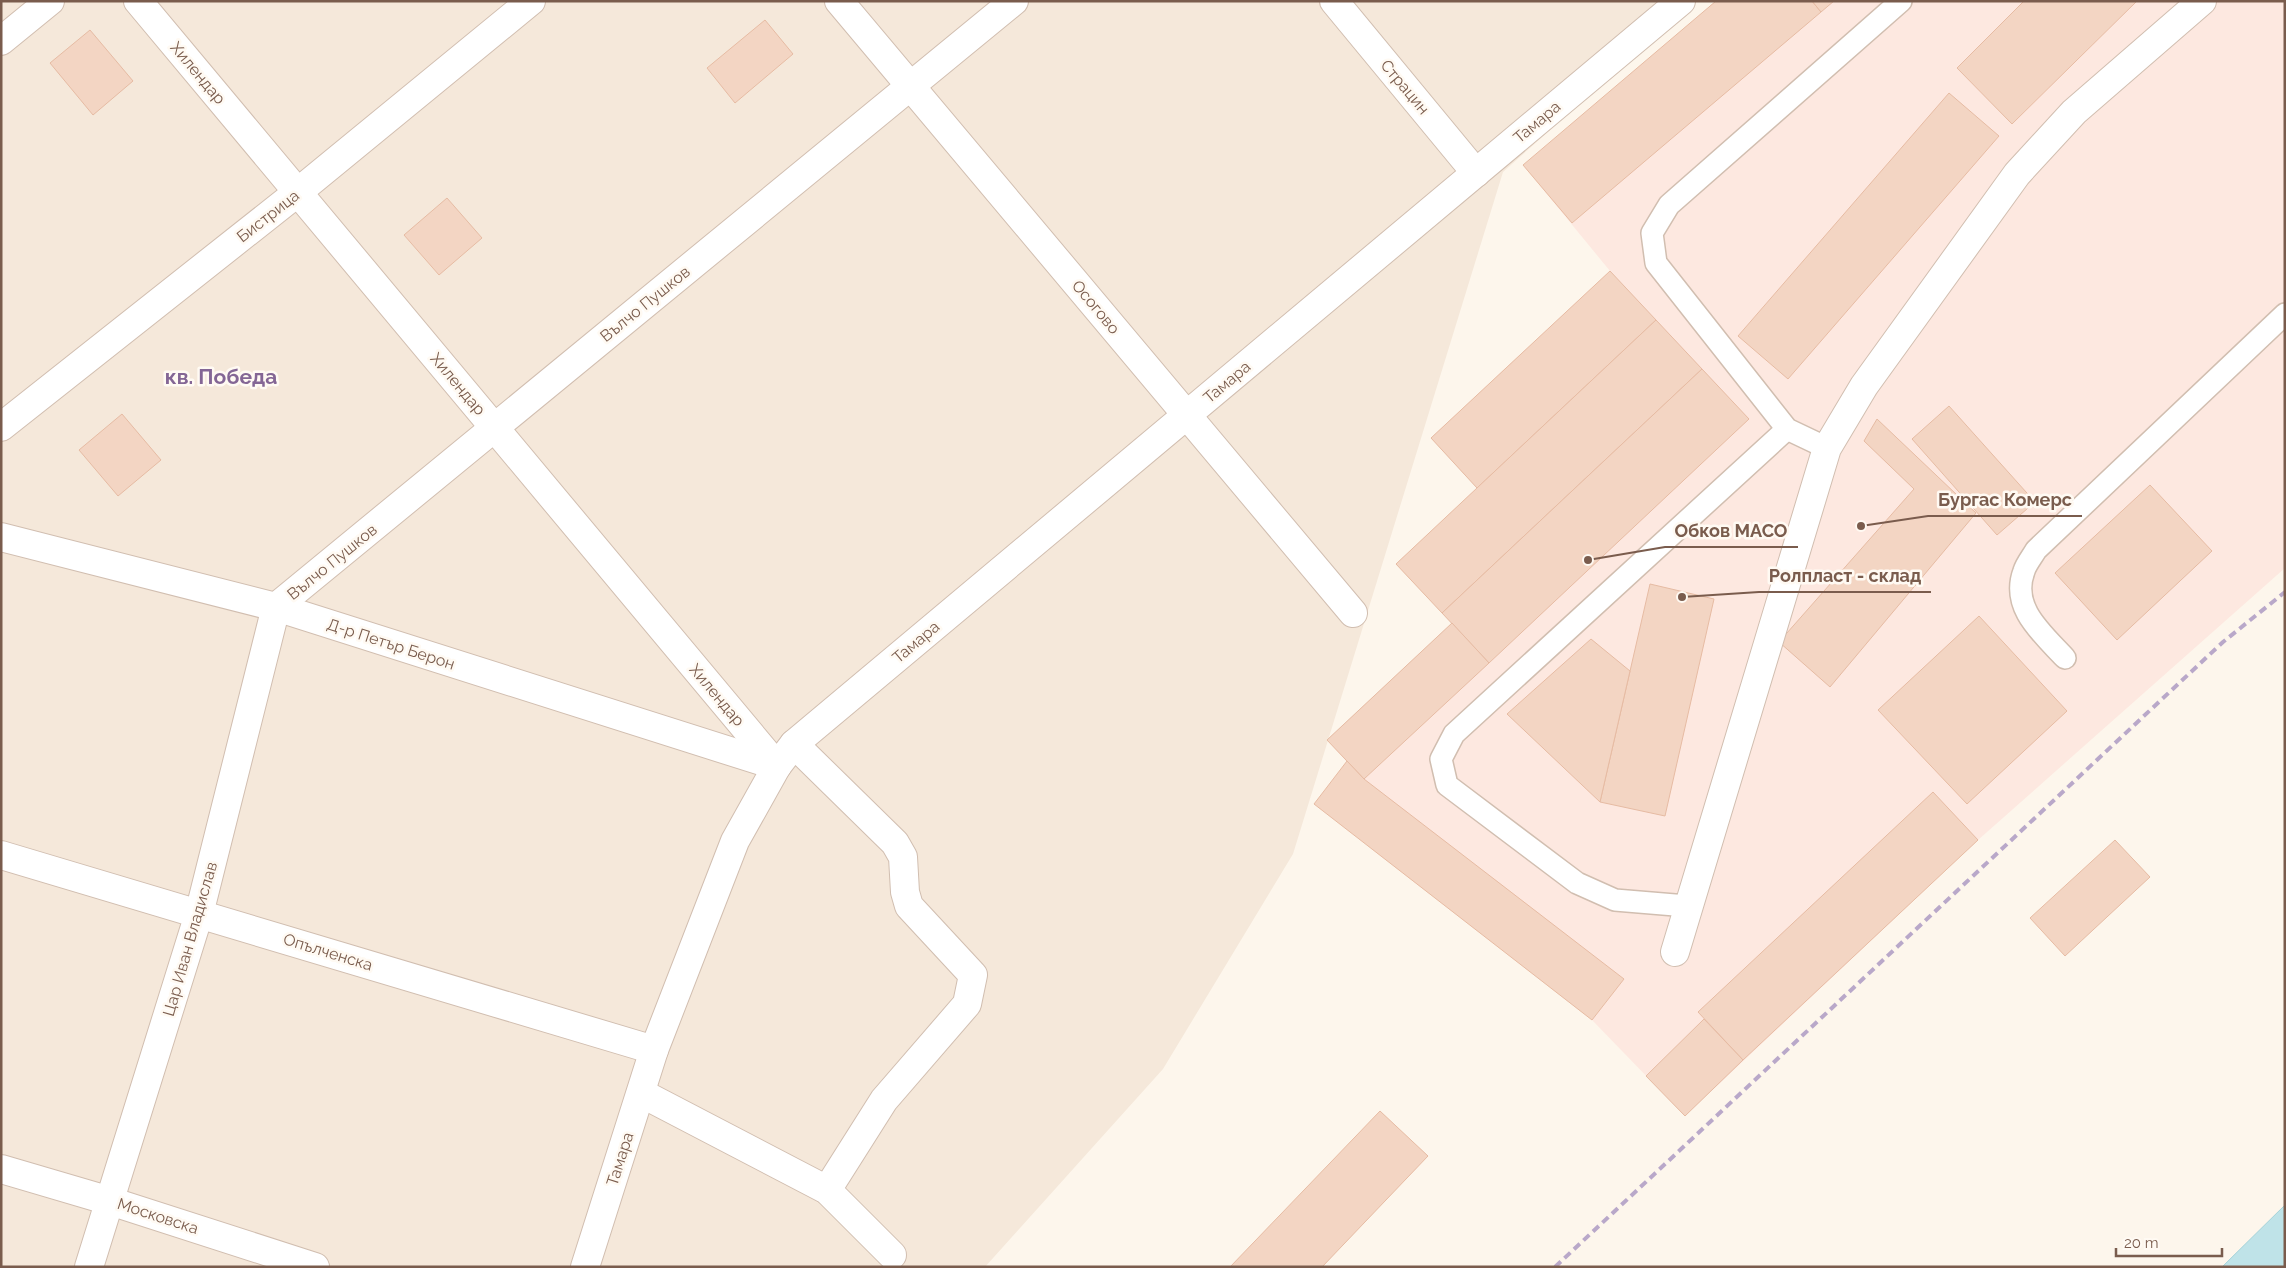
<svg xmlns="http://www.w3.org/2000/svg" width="2286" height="1268" font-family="Raleway,sans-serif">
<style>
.residential{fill:#f5e8da}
.commercial{fill:#fde8e0}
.water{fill:#bfe3e8;stroke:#a5d3da}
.building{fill:#f3d5c3;stroke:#e6bba3}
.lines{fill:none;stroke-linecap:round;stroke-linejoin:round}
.lane-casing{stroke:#d1beb0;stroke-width:24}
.street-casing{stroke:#d1beb0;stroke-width:30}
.lane{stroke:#fff;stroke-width:21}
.street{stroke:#fff;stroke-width:28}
.rail{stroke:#b9a8c9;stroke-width:4;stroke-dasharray:8 5;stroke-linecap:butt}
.labels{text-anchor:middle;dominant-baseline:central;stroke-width:5;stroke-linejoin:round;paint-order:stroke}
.street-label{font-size:16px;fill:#7a5c4d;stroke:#fffaf3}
.district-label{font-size:21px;font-weight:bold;fill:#846695;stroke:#fffaf3}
.leader{fill:none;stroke:#7a5c4d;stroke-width:2}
.callout-dot{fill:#7a5c4d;stroke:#fffaf3;stroke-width:2}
.callout-label{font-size:18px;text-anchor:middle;font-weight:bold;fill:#7a5c4d;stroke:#fffaf3;stroke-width:5;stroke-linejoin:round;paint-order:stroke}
</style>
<rect width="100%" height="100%" fill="#fdf6ec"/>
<path class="residential" d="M 1,1 L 1695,1 L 1503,172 L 1293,854 L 1163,1069 L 985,1267 L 1,1267 Z"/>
<path class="commercial" d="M 1716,1 L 2285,1 L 2285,568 L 1978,840 L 1685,1116 L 1592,1020 L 1314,804 L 1347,762 L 1327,740 L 1452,623 L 1396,564 L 1477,488 L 1431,438 L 1610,271 L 1523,165 Z"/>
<path class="water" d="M 2285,1205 L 2285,1267 L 2222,1267 Z"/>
<g class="building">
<path d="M 1716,1 L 1812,1 L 1821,12 L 1572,223 L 1523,165 Z"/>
<path d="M 1812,1 L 1834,1 L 1821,12 Z"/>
<path d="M 2024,1 L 2137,1 L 2012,124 L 1957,68 Z"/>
<path d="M 765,20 L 793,54 L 735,103 L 707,68 Z"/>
<path d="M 90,30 L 133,81 L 93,115 L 50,63 Z"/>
<path d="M 1949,93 L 1999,136 L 1788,379 L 1738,336 Z"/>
<path d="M 447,198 L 482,238 L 439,275 L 404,235 Z"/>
<path d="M 1610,271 L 1656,320 L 1477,488 L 1431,438 Z"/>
<path d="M 1656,320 L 1702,369 L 1442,613 L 1396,564 Z"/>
<path d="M 1702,369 L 1749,419 L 1489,663 L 1442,613 Z"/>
<path d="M 1949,406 L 2035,502 L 1997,535 L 1912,439 Z"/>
<path d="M 122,414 L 161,460 L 118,496 L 79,450 Z"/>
<path d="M 1877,419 L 1976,513 L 1830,687 L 1779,642 L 1914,489 L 1864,441 Z"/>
<path d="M 2150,485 L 2212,551 L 2117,640 L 2055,573 Z"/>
<path d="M 1650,584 L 1714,599 L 1665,816 L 1600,802 Z"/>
<path d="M 1979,616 L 2067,711 L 1967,804 L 1878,710 Z"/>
<path d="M 1452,623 L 1489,663 L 1364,779 L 1327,740 Z"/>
<path d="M 1591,639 L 1630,671 L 1600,802 L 1507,714 Z"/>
<path d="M 1347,761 L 1364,779 L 1624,979 L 1592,1020 L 1314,804 Z"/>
<path d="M 1933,792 L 1978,840 L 1743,1060 L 1698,1012 Z"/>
<path d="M 2115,840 L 2150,877 L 2065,956 L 2030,918 Z"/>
<path d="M 1704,1019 L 1743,1060 L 1685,1116 L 1646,1076 Z"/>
<path d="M 1380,1111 L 1428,1156 L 1322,1267 L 1230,1267 Z"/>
</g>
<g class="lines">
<defs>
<g id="lane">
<path d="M 1827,448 L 1787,429 L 1656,263 L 1652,233 L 1669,205 L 1901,1"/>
<path d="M 2065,658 C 2043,634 2010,608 2024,571 C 2026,564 2032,557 2036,550 L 2285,314"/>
<path d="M 1687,906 L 1615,900 L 1577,883 L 1447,785 L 1441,759 L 1454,734 L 1787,429"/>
</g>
<g id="street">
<path d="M 138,1 L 777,766"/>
<path d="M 839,1 L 1353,613"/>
<path d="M 1334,1 L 1476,173"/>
<path d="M 1,41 L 50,1"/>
<path d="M 1,427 L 298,192 L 531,1"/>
<path d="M 1,537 L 276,607 L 777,766"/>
<path d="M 794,744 L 895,843 L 903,857 L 905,892 L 909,906 L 973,975 L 967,1004 L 884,1100 L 827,1190"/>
<path d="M 1,855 L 654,1050"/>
<path d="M 1675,952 L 1827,448 L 1864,386 L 2017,174 L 2074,112 L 2202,1"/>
<path d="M 641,1093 L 827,1190 L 892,1255"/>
<path d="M 1,1169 L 110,1201 L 315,1267"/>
<path d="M 89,1267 L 199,914 L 276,607 L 1014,1"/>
<path d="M 585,1267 L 654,1050 L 735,841 L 777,766 L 794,744 L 1681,1"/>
</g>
</defs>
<use href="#lane" class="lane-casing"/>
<use href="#street" class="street-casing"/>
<use href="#lane" class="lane"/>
<use href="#street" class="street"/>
<path class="rail" d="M 1555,1267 L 2223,642 L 2285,592"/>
</g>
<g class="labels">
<g class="street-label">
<text transform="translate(198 73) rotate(50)">Хилендар</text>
<text transform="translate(1405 87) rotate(50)">Страцин</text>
<text transform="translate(1537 122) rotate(-40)">Тамара</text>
<text transform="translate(268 216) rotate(-38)">Бистрица</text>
<text transform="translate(645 304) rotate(-39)">Вълчо Пушков</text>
<text transform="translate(1096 307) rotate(50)">Осогово</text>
<text transform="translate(1227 382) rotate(-40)">Тамара</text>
<text transform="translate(458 384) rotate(50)">Хилендар</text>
<text transform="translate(332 562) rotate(-39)">Вълчо Пушков</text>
<text transform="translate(916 642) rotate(-40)">Тамара</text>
<text transform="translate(391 644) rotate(18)">Д-р Петър Берон</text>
<text transform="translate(717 695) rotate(50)">Хилендар</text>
<text transform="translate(190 939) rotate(-74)">Цар Иван Владислав</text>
<text transform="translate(328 952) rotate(17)">Опълченска</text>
<text transform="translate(620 1159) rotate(-72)">Тамара</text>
<text transform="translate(158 1216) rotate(18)">Московска</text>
</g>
<g class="district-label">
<text x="221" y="376">кв. Победа</text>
</g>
</g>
<path class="leader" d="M1861 526L1928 516H2082M1588 560L1665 547H1798M1682 597L1759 592H1931"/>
<g class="callout-dot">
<circle cx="1861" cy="526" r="5"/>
<circle cx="1588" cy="560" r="5"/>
<circle cx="1682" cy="597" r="5"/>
</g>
<g class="callout-label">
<text x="2005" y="506">Бургас Комерс</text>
<text x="1731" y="537">Обков MACO</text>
<text x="1845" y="582">Ролпласт - склад</text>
</g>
<rect width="2286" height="1268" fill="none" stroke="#7a5c4d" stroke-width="5"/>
<path d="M2116 1248v8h106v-8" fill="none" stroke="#7a5c4d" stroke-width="2.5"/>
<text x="2124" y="1248" font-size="15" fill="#7a5c4d" stroke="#fffaf3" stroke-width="4" paint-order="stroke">20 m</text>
</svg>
